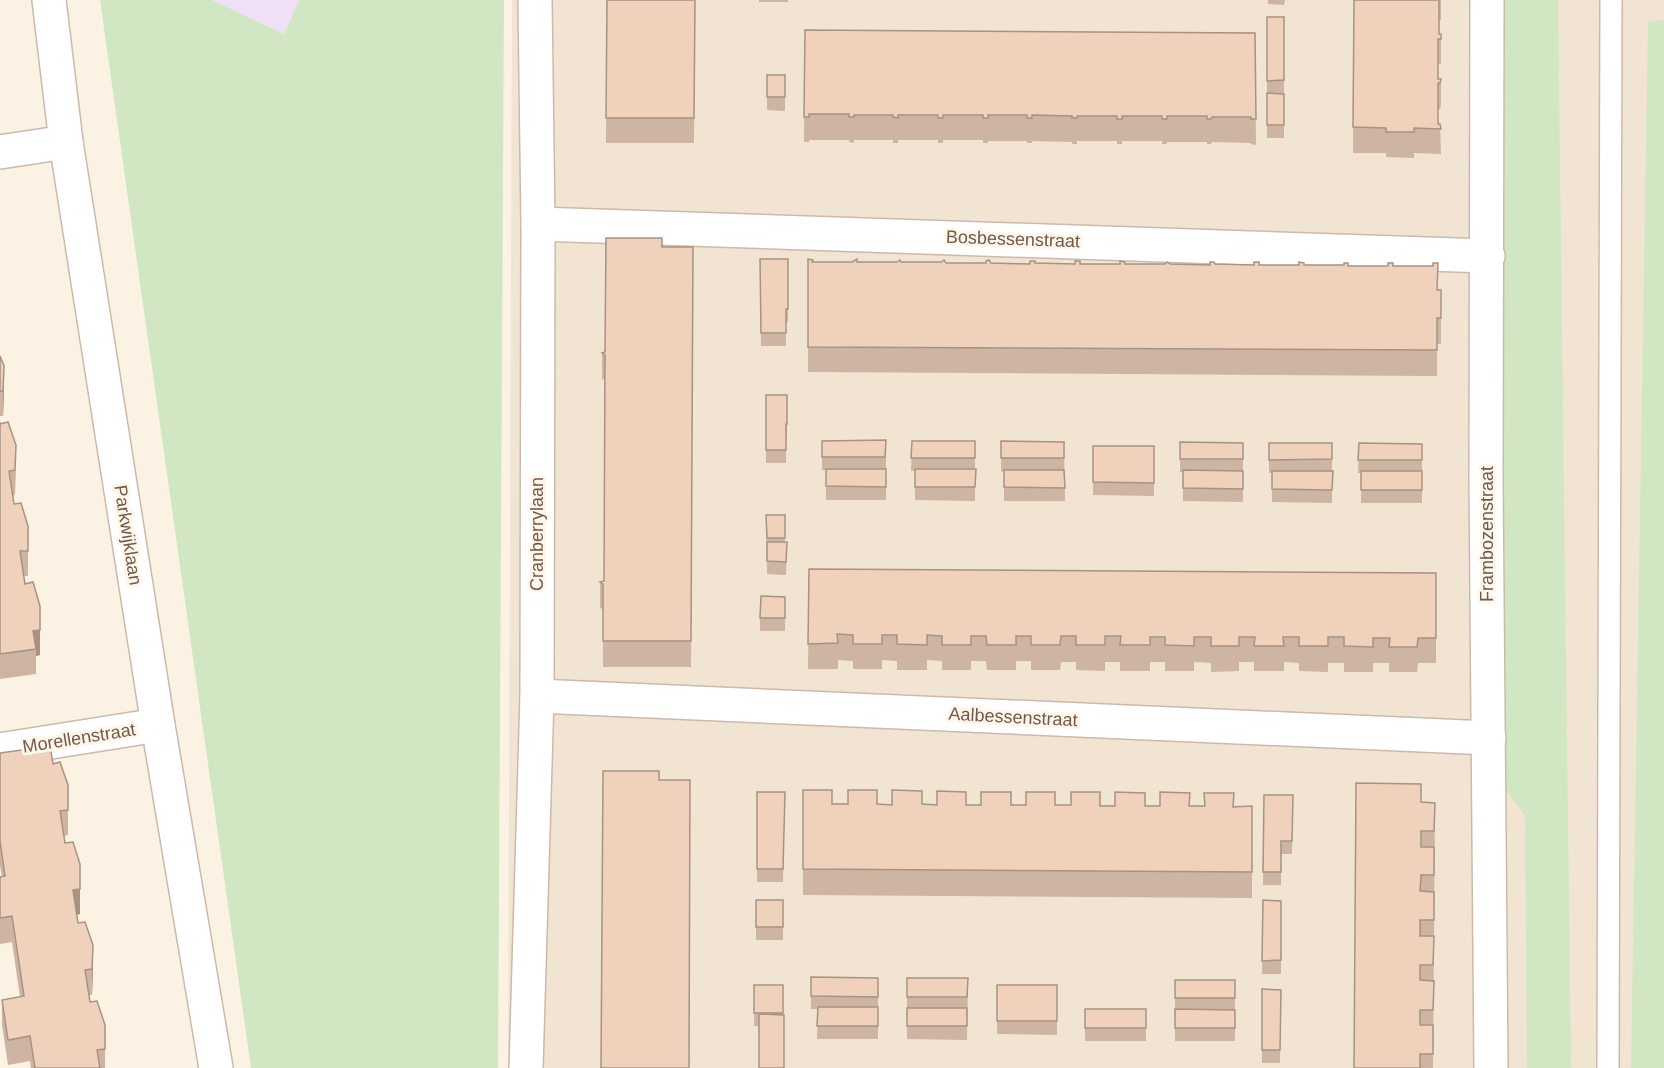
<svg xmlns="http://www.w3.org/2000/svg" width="1664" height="1068" font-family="Arial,sans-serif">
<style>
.residential{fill:#f2e4d2}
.education{fill:#efe0f7}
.green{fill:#d1e7c3}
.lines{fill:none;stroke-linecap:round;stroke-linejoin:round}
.service-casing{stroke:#cbbaab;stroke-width:24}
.minor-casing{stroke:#cbbaab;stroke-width:36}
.tertiary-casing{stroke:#cbbaab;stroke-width:36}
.service{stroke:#fff;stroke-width:21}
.minor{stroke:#fff;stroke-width:33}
.tertiary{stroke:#fff;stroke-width:33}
.wall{fill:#ceb4a2}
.shaded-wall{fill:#a79284}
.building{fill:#efd1bc;stroke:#a79284;stroke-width:1.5}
.labels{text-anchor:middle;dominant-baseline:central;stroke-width:6;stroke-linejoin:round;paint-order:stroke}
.street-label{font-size:18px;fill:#71594b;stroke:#fef6e9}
</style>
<rect width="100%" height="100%" fill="#fbf2e3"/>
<path class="residential" d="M 512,0 L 1664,0 L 1664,1068 L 508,1068 Z"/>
<path class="education" d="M 212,0 L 299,0 L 284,34 Z"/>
<g class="green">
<path d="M 100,0 L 212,0 L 284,34 L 299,0 L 504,0 L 498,1068 L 251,1068 Z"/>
<path d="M 1505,0 L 1558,0 L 1571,1068 L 1527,1068 L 1525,815 L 1506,791 L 1502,210 Z"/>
<path d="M 1664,20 L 1664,1068 L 1631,1068 L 1648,22 Z"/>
</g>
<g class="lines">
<defs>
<path id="service" d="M 1608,1068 L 1611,0"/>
<g id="minor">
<path d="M 1487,0 L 1486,480 L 1491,1068"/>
<path d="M 0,152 L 66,142"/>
<path d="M 538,224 L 1488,256"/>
<path d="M 537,696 L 1489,738"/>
<path d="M 0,750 L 158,725"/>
<path d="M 526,1068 L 537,696 L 538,224 L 535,0"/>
</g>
<path id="tertiary" d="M 49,0 L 66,142 L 158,725 L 216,1068"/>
</defs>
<use href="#service" class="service-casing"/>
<use href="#minor" class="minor-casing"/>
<use href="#tertiary" class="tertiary-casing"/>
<use href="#service" class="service"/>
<use href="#minor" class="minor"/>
<use href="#tertiary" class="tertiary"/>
</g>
<g class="wall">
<path d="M 607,0 L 695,0 L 694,143 L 606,143 Z"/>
<rect x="759" y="0" width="29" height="2"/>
<path d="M 1268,0 L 1285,0 L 1284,5 L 1268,4 Z"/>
<path d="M 1354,0 L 1441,0 L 1441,20 L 1439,20 L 1439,34 L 1441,34 L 1441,64 L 1438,64 L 1438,79 L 1441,79 L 1441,104 L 1440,109 L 1438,109 L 1438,124 L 1440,124 L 1441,154 L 1414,153 L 1414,158 L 1386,157 L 1386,153 L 1353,153 Z"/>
<rect x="1267" y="17" width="17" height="121"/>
<path d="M 805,30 L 1255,33 L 1256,145 L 1251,144 L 1251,143 L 1212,142 L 1211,144 L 1207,144 L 1207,142 L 1167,142 L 1167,144 L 1162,144 L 1162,141 L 1122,141 L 1122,144 L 1117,144 L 1117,141 L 1077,141 L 1077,144 L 1072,144 L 1072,142 L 1032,141 L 1032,143 L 1027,143 L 1027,141 L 988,141 L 988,143 L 983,143 L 983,140 L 943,140 L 943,143 L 938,143 L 938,140 L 898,140 L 898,143 L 893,143 L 893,140 L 854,140 L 854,143 L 849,142 L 849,140 L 809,140 L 809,142 L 804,142 Z"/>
<path d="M 767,75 L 785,75 L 785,111 L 767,110 Z"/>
<path d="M 662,247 L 693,247 L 691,667 L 603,667 L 603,609 L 600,608 L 600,582 L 604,581 L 605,380 L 602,379 L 602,353 L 605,352 Z"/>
<path d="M 760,259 L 788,259 L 788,322 L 786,322 L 786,346 L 761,346 Z"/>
<path d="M 808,259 L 813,262 L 1393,266 L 1438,290 L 1441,290 L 1441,344 L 1437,344 L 1437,376 L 808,372 Z"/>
<path d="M 0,356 L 4,392 L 3,416 L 0,416 Z"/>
<path d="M 766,395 L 787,395 L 787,437 L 786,437 L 786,463 L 766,463 Z"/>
<path d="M 0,422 L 16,471 L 15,495 L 12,496 L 14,504 L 28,551 L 28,576 L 24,576 L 40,655 L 36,656 L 36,674 L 0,679 Z"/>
<path d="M 886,440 L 886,500 L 826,500 L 826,470 L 822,470 L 822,441 Z"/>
<path d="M 912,441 L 975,441 L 975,501 L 915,500 L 915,471 L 911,471 Z"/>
<path d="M 1001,441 L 1064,442 L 1065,501 L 1004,501 L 1004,471 L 1001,472 Z"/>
<path d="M 1180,442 L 1243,443 L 1243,502 L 1183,501 L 1183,472 L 1180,472 Z"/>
<path d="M 1269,443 L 1332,443 L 1332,503 L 1272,502 L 1272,473 L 1269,473 Z"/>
<path d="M 1359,443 L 1422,444 L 1422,503 L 1361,503 L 1361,473 L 1358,473 Z"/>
<path d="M 1093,446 L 1154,446 L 1154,496 L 1093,495 Z"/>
<path d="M 766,515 L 785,515 L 785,542 L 787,542 L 786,575 L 767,574 Z"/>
<path d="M 809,569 L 1436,573 L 1436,663 L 1418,663 L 1417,672 L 1389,672 L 1389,663 L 1373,663 L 1373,672 L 1344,672 L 1344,663 L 1328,663 L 1328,672 L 1299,671 L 1299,663 L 1284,662 L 1284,671 L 1254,671 L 1254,662 L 1239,662 L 1239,671 L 1211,672 L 1211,663 L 1194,662 L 1194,671 L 1165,671 L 1165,662 L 1150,662 L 1150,671 L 1120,671 L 1120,662 L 1105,662 L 1105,671 L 1076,670 L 1076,662 L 1061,662 L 1060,670 L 1031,670 L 1031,661 L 1016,661 L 1016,670 L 987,670 L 986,661 L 971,661 L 971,670 L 942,670 L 942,661 L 927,660 L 927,670 L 897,670 L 897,661 L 882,660 L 882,669 L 853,669 L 853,661 L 838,660 L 838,669 L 808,669 Z"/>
<path d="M 785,597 L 785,631 L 760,631 L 760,618 Z"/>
<path d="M 0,753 L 53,764 L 68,810 L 68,835 L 64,836 L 80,914 L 77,915 L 78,923 L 93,970 L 92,995 L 89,995 L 90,1002 L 105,1025 L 105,1068 L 31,1068 L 30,1061 L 8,1065 L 2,1025 L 2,1000 L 20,997 L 12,942 L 0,944 L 0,877 L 2,877 L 0,866 Z"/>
<path d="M 803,790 L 832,804 L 1252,806 L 1252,898 L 803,895 Z"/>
<path d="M 757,792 L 785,792 L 783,882 L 757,882 Z"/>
<path d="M 1264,795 L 1293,795 L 1292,854 L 1281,854 L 1281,885 L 1263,885 Z"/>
<path d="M 1421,802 L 1435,803 L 1433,1068 L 1354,1068 Z"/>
<rect x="756" y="900" width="27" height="40"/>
<path d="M 1263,900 L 1281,901 L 1281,974 L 1262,974 Z"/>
<path d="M 811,977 L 878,978 L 878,1039 L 817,1039 L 818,1009 L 811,1009 Z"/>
<path d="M 907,978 L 968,978 L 967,1040 L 907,1039 Z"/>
<rect x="1175" y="980" width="60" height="61"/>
<path d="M 754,985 L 783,985 L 783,1015 L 759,1026 L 754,1026 Z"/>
<path d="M 997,985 L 1057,985 L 1057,1035 L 997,1034 Z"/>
<path d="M 1262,989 L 1281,990 L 1280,1063 L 1262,1063 Z"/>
<rect x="1085" y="1009" width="61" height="32"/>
</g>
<g class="shaded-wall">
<path d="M 4,366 L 4,392 L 3,416 L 3,391 Z"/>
<path d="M 40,606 L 40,655 L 36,656 L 36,649 L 33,631 Z"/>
<path d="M 80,864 L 80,914 L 73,915 L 73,890 Z"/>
<path d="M 93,945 L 93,970 L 92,995 L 92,969 Z"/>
</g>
<g class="building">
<path d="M 607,0 L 695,0 L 694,118 L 606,118 Z"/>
<path d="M 1354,0 L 1439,0 L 1439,34 L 1441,34 L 1441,39 L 1438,39 L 1438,79 L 1441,79 L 1440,83 L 1438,83 L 1438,124 L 1440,124 L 1441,129 L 1414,128 L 1414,132 L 1386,132 L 1386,128 L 1353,127 Z"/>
<path d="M 1267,17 L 1284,17 L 1284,80 L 1267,81 Z"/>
<path d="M 805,30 L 1255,33 L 1256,119 L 1251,119 L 1251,117 L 1212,117 L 1211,119 L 1207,119 L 1207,116 L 1167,116 L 1167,119 L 1162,119 L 1162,116 L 1122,116 L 1122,119 L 1117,119 L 1117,116 L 1077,116 L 1077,118 L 1072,118 L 1072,116 L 1032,115 L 1032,118 L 1027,118 L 1027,115 L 988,115 L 988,118 L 983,118 L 983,115 L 943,115 L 943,118 L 938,118 L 938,115 L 898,115 L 898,118 L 893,117 L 893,115 L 854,115 L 854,117 L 849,117 L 849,114 L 809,114 L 809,117 L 804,117 Z"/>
<rect x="767" y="75" width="18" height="22"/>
<path d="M 1267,93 L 1284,94 L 1284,125 L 1267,125 Z"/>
<path d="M 606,238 L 662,238 L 662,247 L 693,247 L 691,641 L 603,641 L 603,584 L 600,582 L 604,581 L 605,355 L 602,353 L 605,352 Z"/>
<path d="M 760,259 L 788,259 L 788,309 L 786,309 L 786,333 L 761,333 Z"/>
<path d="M 808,259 L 813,260 L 812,262 L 852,262 L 857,259 L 857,262 L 897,262 L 900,260 L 901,262 L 941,262 L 944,260 L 946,263 L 986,263 L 986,261 L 989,260 L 991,263 L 1030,264 L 1030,261 L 1035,261 L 1035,263 L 1075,264 L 1075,261 L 1080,261 L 1080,264 L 1120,264 L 1120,261 L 1125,262 L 1125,264 L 1165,264 L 1167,262 L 1170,264 L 1210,265 L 1210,262 L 1214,262 L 1215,264 L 1254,265 L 1254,262 L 1259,262 L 1259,265 L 1299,265 L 1299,262 L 1304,263 L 1304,265 L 1344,265 L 1344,263 L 1348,263 L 1348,266 L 1388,266 L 1388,263 L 1393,263 L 1393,266 L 1433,266 L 1433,263 L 1438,263 L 1437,290 L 1441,290 L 1441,318 L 1437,318 L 1437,350 L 808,347 Z"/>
<path d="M 0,356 L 4,366 L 3,391 L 0,391 Z"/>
<path d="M 766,395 L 787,395 L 787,424 L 786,424 L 786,450 L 766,450 Z"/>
<path d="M 0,422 L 0,424 L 8,422 L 16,445 L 15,470 L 9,471 L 14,504 L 21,503 L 28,526 L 28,551 L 20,551 L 25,584 L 33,582 L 40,606 L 40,630 L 33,631 L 36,649 L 0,654 Z"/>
<path d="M 886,440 L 885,457 L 822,457 L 822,441 Z"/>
<path d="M 912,441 L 975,441 L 975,458 L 911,458 Z"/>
<path d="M 1001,441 L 1064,442 L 1064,458 L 1001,458 Z"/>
<path d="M 1180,442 L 1243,443 L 1243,459 L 1180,459 Z"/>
<path d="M 1269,443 L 1332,443 L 1332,459 L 1269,460 Z"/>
<path d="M 1359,443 L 1422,444 L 1422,460 L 1358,460 Z"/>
<path d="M 1093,446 L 1154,446 L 1154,483 L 1093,482 Z"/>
<path d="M 826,469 L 886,469 L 886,487 L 826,486 Z"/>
<path d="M 915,469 L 976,469 L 975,487 L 915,487 Z"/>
<path d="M 1004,470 L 1064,470 L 1065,488 L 1004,487 Z"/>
<path d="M 1183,470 L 1243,471 L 1243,489 L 1183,488 Z"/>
<path d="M 1272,471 L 1333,471 L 1332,490 L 1272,489 Z"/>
<rect x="1361" y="471" width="61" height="19"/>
<path d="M 766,515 L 785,515 L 785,538 L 767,538 Z"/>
<path d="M 767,542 L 787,542 L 786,562 L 767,561 Z"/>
<path d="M 809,569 L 1436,573 L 1436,638 L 1418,638 L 1417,647 L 1389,647 L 1390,638 L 1373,638 L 1373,647 L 1344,646 L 1344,637 L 1328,637 L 1328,646 L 1299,646 L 1299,637 L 1283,637 L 1284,646 L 1254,646 L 1255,637 L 1239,637 L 1239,646 L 1211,646 L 1211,637 L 1194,637 L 1194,646 L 1165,645 L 1165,637 L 1150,637 L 1150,645 L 1120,645 L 1121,636 L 1105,636 L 1105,645 L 1076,645 L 1076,636 L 1061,636 L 1060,645 L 1031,645 L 1031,636 L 1016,636 L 1016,645 L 987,645 L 986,636 L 971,636 L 971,645 L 942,645 L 942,636 L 927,635 L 927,645 L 897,644 L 897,635 L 882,635 L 882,644 L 853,644 L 853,635 L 837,634 L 838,643 L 808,644 Z"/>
<path d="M 761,596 L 785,597 L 785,618 L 760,618 Z"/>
<path d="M 50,746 L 53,764 L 60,762 L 68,785 L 68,810 L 60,811 L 65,843 L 73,842 L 80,864 L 80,889 L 73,890 L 78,923 L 85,922 L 93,945 L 92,969 L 85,970 L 90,1002 L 97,1001 L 105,1025 L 105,1049 L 97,1050 L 100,1068 L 35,1068 L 30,1036 L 8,1040 L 2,1000 L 24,996 L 12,916 L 0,918 L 0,877 L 5,876 L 0,841 L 0,753 Z"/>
<path d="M 603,771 L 659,771 L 659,780 L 690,780 L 689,1068 L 601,1068 Z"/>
<path d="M 1356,783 L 1421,784 L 1421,802 L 1435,803 L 1434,831 L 1421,831 L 1421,847 L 1434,847 L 1434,875 L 1421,875 L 1420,891 L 1434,892 L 1434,920 L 1420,920 L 1420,936 L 1434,936 L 1433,965 L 1420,965 L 1420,980 L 1434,981 L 1433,1010 L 1420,1010 L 1420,1025 L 1433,1025 L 1433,1054 L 1420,1054 L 1420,1068 L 1354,1068 Z"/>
<path d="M 803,790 L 832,790 L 832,804 L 848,804 L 848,790 L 877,790 L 877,804 L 892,805 L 892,790 L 922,791 L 922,804 L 937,805 L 937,791 L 966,792 L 966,805 L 981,805 L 981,792 L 1011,792 L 1011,805 L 1026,805 L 1026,792 L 1055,792 L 1055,805 L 1071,805 L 1071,792 L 1100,792 L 1100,806 L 1115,806 L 1115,792 L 1145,793 L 1145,806 L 1160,806 L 1160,792 L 1190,793 L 1189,806 L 1205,806 L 1204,793 L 1234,793 L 1233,807 L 1252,806 L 1252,872 L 803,869 Z"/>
<path d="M 757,792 L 785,792 L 783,869 L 757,869 Z"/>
<path d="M 1264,795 L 1293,795 L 1292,841 L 1281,841 L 1281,872 L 1263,872 Z"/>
<rect x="756" y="900" width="27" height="27"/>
<path d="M 1263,900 L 1281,901 L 1281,960 L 1262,961 Z"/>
<path d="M 811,977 L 878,978 L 878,997 L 811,996 Z"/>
<path d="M 907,978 L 968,978 L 967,997 L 907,997 Z"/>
<rect x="1175" y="980" width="60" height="18"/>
<rect x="754" y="985" width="29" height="28"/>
<rect x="997" y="985" width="60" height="36"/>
<path d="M 1262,989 L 1281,990 L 1280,1050 L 1262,1050 Z"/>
<path d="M 818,1007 L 878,1007 L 878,1026 L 817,1026 Z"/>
<rect x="907" y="1008" width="60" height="18"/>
<rect x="1085" y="1009" width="61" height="19"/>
<path d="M 1175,1009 L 1235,1010 L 1235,1028 L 1175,1028 Z"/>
<path d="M 759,1014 L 784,1015 L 784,1068 L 759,1068 Z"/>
</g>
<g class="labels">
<g class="street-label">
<text transform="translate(1013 239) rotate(2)">Bosbessenstraat</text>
<text transform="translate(537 534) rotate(-90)">Cranberrylaan</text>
<text transform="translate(1487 534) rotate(-90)">Frambozenstraat</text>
<text transform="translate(128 535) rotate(81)">Parkwijklaan</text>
<text transform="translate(1013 717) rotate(3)">Aalbessenstraat</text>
<text transform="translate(79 738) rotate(-9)">Morellenstraat</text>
</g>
</g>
</svg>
